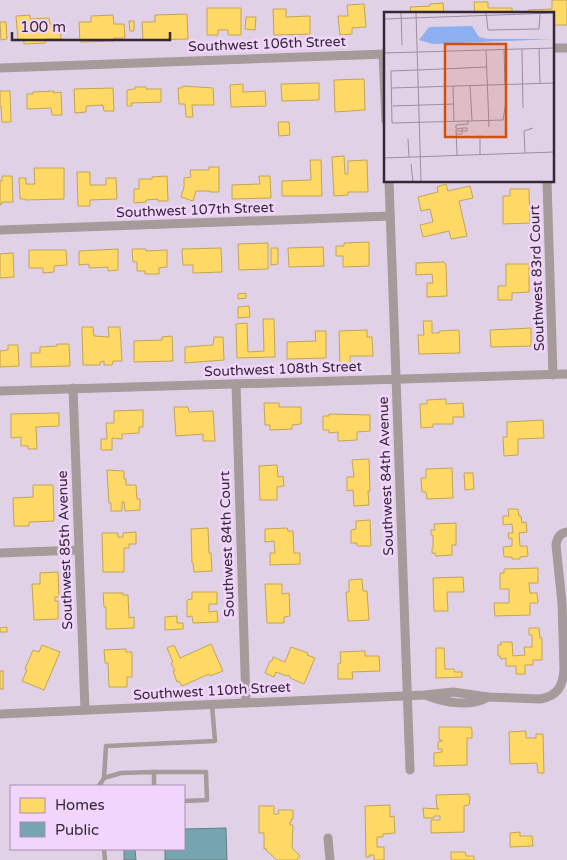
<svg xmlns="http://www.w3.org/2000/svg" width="567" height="860" font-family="'Varela Round',sans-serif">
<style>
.homes{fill:#ffd966;stroke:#c2a458}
.public{fill:#76a5af;stroke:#62808b}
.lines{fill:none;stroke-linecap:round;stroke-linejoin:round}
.lane{stroke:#a69a9a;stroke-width:4.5}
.street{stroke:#a69a9a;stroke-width:9}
.labels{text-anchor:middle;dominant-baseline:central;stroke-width:5;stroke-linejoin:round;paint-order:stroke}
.street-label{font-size:14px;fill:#342837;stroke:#f2d5fc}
.inset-road{fill:none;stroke:#9c8da0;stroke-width:1}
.view{fill:#cd5212;fill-opacity:0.15;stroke:#cd5212;stroke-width:2.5}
.inset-edge{fill:none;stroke:#342837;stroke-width:2.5}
</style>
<rect width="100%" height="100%" fill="#e1d1e6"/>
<g class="homes">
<path d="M 552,0 L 567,0 L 567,25 L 553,25 L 553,14 L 528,14 L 528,10 L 552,9 Z"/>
<path d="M 474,2 L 488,2 L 488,8 L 512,8 L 512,14 L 475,14 Z"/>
<path d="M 443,3 L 444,14 L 400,14 L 411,13 L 410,7 L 430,6 L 430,4 Z"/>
<path d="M 364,4 L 366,27 L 352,28 L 352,34 L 340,35 L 338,16 L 348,16 L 347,5 Z"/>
<path d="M 207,8 L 241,8 L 241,35 L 228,35 L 228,30 L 218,30 L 218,35 L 207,35 Z"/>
<path d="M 273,9 L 286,9 L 286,17 L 310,16 L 310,34 L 274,35 Z"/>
<path d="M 187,14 L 188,39 L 143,40 L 142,22 L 155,22 L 155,15 Z"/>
<path d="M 30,15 L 30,19 L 49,18 L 50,24 L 60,24 L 61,39 L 45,39 L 45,43 L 24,44 L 24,40 L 18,40 L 16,16 Z"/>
<path d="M 113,15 L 114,24 L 124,24 L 125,38 L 114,38 L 114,41 L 80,42 L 79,22 L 91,22 L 91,16 Z"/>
<path d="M 246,17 L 256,17 L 255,30 L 245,29 Z"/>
<path d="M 129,21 L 134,21 L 134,31 L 130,31 Z"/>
<path d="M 0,22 L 6,22 L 7,39 L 1,40 Z"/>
<path d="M 364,79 L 365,110 L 335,112 L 334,80 Z"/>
<path d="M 319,83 L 319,100 L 282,101 L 281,84 Z"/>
<path d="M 243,84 L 243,92 L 265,91 L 266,106 L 231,107 L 230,85 Z"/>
<path d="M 183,86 L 213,88 L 214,105 L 192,105 L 193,117 L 186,117 L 185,104 L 179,104 L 178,88 L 182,88 Z"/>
<path d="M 135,87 L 146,87 L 146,89 L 161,89 L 161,102 L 131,103 L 132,106 L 127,106 L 127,90 L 135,89 Z"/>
<path d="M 113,88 L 114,111 L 104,111 L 103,105 L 86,106 L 86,112 L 75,113 L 74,89 Z"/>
<path d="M 0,91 L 10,91 L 11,122 L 2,122 L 1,106 L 0,106 Z"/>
<path d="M 54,91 L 54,93 L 61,92 L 62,115 L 52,115 L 51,108 L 27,109 L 27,94 L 33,94 L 33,92 Z"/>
<path d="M 278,122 L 289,122 L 290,135 L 279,136 Z"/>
<path d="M 344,156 L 345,174 L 348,174 L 348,161 L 367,160 L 368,192 L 348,192 L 348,195 L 334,196 L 332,157 Z"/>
<path d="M 310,160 L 321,160 L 322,196 L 282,196 L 282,181 L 311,180 Z"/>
<path d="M 209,167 L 219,167 L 219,192 L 210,192 L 210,191 L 196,191 L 193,201 L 181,197 L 184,187 L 184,178 L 191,177 L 190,170 L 209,170 Z"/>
<path d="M 34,168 L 64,168 L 64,199 L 25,200 L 25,199 L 20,199 L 19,178 L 26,178 L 26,184 L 35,184 Z"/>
<path d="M 77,172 L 90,172 L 90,185 L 106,185 L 106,178 L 116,178 L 117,199 L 90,200 L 90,206 L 78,206 Z"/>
<path d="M 2,176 L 12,176 L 13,202 L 2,202 L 2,204 L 0,205 L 0,181 L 2,181 Z"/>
<path d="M 167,176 L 168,201 L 158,201 L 158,199 L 146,200 L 146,202 L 134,203 L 134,189 L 139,189 L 139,179 L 152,179 L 152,177 Z"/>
<path d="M 259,176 L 270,176 L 271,198 L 232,199 L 232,185 L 260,184 Z"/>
<path d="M 446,184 L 448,191 L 470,186 L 473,198 L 459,201 L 467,236 L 451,239 L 449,231 L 423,237 L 420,225 L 433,222 L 430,209 L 421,211 L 418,197 L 438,192 L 437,187 Z"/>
<path d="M 510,189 L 529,189 L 530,223 L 503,224 L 503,196 L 510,196 Z"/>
<path d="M 369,242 L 369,266 L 343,267 L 343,256 L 336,256 L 336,246 L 344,246 L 344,243 Z"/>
<path d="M 268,243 L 268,269 L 239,270 L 238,244 Z"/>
<path d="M 323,247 L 324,266 L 289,267 L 288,248 Z"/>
<path d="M 221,248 L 222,272 L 193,273 L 193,265 L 183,265 L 182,249 Z"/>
<path d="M 271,248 L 278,248 L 278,264 L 271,265 Z"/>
<path d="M 118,249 L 118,270 L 108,271 L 108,267 L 89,268 L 89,264 L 79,265 L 79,251 Z"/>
<path d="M 132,249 L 146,249 L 146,251 L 167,250 L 167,267 L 159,268 L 159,274 L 145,274 L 145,271 L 137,271 L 137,262 L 133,262 Z"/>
<path d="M 29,250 L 66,250 L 67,265 L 54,266 L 54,272 L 43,273 L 43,268 L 29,268 Z"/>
<path d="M 13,253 L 14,277 L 0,278 L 0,254 Z"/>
<path d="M 444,262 L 446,265 L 447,296 L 427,297 L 427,283 L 433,283 L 432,274 L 416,275 L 416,263 Z"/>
<path d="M 506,264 L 529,264 L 529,292 L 512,293 L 512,300 L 498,300 L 498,286 L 506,286 Z"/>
<path d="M 246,293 L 246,298 L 238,299 L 238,294 Z"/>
<path d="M 249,306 L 250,317 L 238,318 L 238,307 Z"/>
<path d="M 263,319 L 274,319 L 275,357 L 237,358 L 236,324 L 247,323 L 248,352 L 264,351 Z"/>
<path d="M 423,321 L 432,321 L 432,333 L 439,333 L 439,331 L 459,330 L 460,353 L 419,354 L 418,335 L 424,335 Z"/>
<path d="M 82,327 L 93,327 L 94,336 L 109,337 L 108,327 L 120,327 L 122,361 L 113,361 L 112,365 L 104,365 L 104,361 L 100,362 L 100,365 L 83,365 Z"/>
<path d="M 531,328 L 531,346 L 491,347 L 490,330 Z"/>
<path d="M 367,330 L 367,337 L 372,337 L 373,356 L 350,356 L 350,366 L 340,367 L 339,331 Z"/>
<path d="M 315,331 L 326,331 L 326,358 L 287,359 L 287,342 L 316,341 Z"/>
<path d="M 172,336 L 173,361 L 134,362 L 134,341 L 162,340 L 162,337 Z"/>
<path d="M 214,337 L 223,337 L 224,360 L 185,363 L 185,347 L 213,345 Z"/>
<path d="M 57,344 L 69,344 L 70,366 L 31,367 L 31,353 L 40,353 L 40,347 L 57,346 Z"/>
<path d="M 8,345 L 18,345 L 19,366 L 0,367 L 0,351 L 8,350 Z"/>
<path d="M 446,399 L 446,404 L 463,403 L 464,417 L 453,417 L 453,424 L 433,424 L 433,427 L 421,428 L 420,404 L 427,404 L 427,400 Z"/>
<path d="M 264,403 L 279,403 L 279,407 L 301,407 L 301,424 L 292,425 L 292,429 L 270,430 L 270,425 L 265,425 Z"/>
<path d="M 174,407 L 188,407 L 189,412 L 213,411 L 215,441 L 203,441 L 203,434 L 176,436 Z"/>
<path d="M 143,410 L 143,427 L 139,427 L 139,433 L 122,434 L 122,439 L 112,438 L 112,450 L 101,450 L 101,439 L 107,439 L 106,423 L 114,423 L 114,411 Z"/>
<path d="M 59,413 L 59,426 L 36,427 L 37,449 L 28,449 L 28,446 L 21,446 L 21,437 L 11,438 L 11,414 Z"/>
<path d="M 329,414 L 370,415 L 370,431 L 357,432 L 357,440 L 338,441 L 338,432 L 329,433 L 329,430 L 323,430 L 323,416 L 329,416 Z"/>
<path d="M 543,420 L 544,438 L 518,439 L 518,455 L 504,456 L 503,437 L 507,437 L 507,422 Z"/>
<path d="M 369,459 L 370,491 L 368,491 L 369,505 L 354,506 L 353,490 L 347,491 L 347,477 L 354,477 L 352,460 Z"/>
<path d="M 277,465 L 278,477 L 283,476 L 284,486 L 277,487 L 277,500 L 260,500 L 259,466 Z"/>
<path d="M 452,468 L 453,498 L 427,499 L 426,492 L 422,492 L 421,478 L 426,478 L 426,469 Z"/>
<path d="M 107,470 L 124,471 L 124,479 L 126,479 L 126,485 L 136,485 L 137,499 L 140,499 L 140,510 L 125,511 L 124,502 L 122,502 L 122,511 L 111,511 L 111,503 L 109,503 Z"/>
<path d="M 464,473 L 473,473 L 474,489 L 465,490 Z"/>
<path d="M 33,485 L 53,485 L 54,521 L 29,522 L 29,526 L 14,526 L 13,498 L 33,497 Z"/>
<path d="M 508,509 L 518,509 L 519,516 L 521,516 L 522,523 L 526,522 L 527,532 L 519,533 L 520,546 L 527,546 L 528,556 L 520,557 L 520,559 L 512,559 L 512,557 L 504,557 L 503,547 L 512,546 L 512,538 L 509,539 L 508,533 L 513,533 L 512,524 L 503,525 L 503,516 L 509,516 Z"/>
<path d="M 370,520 L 371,546 L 357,546 L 357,543 L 351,543 L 351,530 L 356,529 L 356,521 Z"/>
<path d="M 456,523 L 456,545 L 452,545 L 452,555 L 436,556 L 435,553 L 432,553 L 432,548 L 433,548 L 433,535 L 431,535 L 431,530 L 435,530 L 434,524 Z"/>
<path d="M 208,528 L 209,553 L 211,553 L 212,571 L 194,572 L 193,563 L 192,563 L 191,529 Z"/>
<path d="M 287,528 L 288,531 L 293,531 L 294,553 L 300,553 L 300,564 L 270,565 L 270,553 L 275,553 L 274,541 L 265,542 L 265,529 Z"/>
<path d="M 136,532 L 136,544 L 129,544 L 129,548 L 124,548 L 124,572 L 103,572 L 102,533 L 118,533 L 118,537 L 123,537 L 123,533 Z"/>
<path d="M 538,568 L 538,583 L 529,583 L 530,593 L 537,593 L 538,603 L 530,603 L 530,615 L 495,616 L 494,603 L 509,603 L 509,589 L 500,589 L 500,573 L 504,573 L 504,569 Z"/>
<path d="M 58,572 L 59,597 L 55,597 L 55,601 L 58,601 L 58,619 L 34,620 L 32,584 L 40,584 L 40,573 Z"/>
<path d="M 463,577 L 464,592 L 447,592 L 448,611 L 434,611 L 433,578 Z"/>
<path d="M 362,579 L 363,591 L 367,591 L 369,620 L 348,621 L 346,592 L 349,592 L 349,580 Z"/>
<path d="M 265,584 L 282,584 L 282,594 L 289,593 L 290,616 L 284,617 L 284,623 L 267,623 Z"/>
<path d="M 192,592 L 217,592 L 217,604 L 209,604 L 209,612 L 217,611 L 218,622 L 193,623 L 192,616 L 187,617 L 187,600 L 192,599 Z"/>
<path d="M 103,593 L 123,593 L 123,595 L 128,595 L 129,618 L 134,617 L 134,628 L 106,629 L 106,607 L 104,607 Z"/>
<path d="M 177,616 L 177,623 L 183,623 L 183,629 L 165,630 L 165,617 Z"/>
<path d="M 7,627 L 7,632 L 0,632 L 0,628 Z"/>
<path d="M 529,628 L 539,628 L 540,638 L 542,638 L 542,660 L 533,660 L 533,665 L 525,665 L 525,674 L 516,674 L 516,666 L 506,666 L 506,658 L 501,659 L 500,656 L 498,656 L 498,645 L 501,645 L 501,642 L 512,642 L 513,656 L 525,655 L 524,647 L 532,647 L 532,635 L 529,635 Z"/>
<path d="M 211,644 L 223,671 L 210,676 L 209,674 L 182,686 L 179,681 L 177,682 L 173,671 L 175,671 L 171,663 L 173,662 L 167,648 L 174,645 L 180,658 Z"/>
<path d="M 42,645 L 60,652 L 44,690 L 22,681 L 27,670 L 25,669 L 33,650 L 39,652 Z"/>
<path d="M 291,647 L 308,653 L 307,655 L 315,658 L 304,684 L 290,678 L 290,676 L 288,675 L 287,676 L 276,672 L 274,677 L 265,673 L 270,661 L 272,661 L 273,657 L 285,662 Z"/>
<path d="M 436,648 L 444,648 L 445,669 L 454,669 L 455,672 L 462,672 L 462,677 L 436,678 Z"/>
<path d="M 126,649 L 126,652 L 132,652 L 132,677 L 127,677 L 127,687 L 109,687 L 108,663 L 105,663 L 104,650 Z"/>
<path d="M 365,651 L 365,656 L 379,656 L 380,671 L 352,672 L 353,679 L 338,679 L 338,664 L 341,663 L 340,652 Z"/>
<rect x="0" y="671" width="3" height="18"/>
<path d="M 439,727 L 471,727 L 471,729 L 472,729 L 472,738 L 467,738 L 467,765 L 434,766 L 434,753 L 442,752 L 442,749 L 438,749 L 438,742 L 442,741 L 442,740 L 439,740 Z"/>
<path d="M 526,731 L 526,738 L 536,738 L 536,734 L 543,734 L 544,773 L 538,773 L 537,763 L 510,764 L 509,732 Z"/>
<path d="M 469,794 L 469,797 L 470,797 L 469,805 L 464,806 L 464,832 L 431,833 L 431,820 L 440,820 L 440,816 L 434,816 L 434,818 L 424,818 L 423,808 L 439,809 L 437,808 L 436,795 Z"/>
<path d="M 390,805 L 390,817 L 394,816 L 395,833 L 383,834 L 383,837 L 377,837 L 377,847 L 384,847 L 384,860 L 374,860 L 374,855 L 369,855 L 370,857 L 366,857 L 365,806 Z"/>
<path d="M 259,806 L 274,806 L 274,814 L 279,814 L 278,810 L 293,810 L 293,819 L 291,819 L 291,822 L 290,822 L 290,825 L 293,825 L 292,848 L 300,856 L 297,860 L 277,860 L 266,850 L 267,849 L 264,849 L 264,833 L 259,833 Z"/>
<path d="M 520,832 L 520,836 L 532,836 L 533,846 L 510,847 L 510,833 Z"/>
<path d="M 451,852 L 465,852 L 466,856 L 474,856 L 474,860 L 451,860 Z"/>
</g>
<g class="public">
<path d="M 226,828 L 227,860 L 165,860 L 165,849 L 184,849 L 184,829 Z"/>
<path d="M 124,849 L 135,849 L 136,860 L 124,860 Z"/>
</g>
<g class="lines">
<g class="lane">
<path d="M 154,772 L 206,772 L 207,800 L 184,801"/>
<path d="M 104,778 L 106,746 L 215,741 L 212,705"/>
<path d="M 99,786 L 104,778 L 121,773 L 154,772 L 154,786"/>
<path d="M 104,849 L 105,860"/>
</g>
<g class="street">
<path d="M 553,48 L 567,48"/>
<path d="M 383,54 L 386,121"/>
<path d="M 0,68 L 386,54"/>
<path d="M 389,181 L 410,770"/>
<path d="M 547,181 L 553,375"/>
<path d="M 0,230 L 390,216"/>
<path d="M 236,384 L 246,703"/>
<path d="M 73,388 L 85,710"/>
<path d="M 0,391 L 567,374"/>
<path d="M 0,553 L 79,550"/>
<path d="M 428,696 C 446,703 471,707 488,697"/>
<path d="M 0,714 L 425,695 L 453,692 L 488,697 L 540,699 C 558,696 563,686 564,669 L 562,603 L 556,545 C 557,538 560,533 567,532"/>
<path d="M 328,838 L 330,860"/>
</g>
</g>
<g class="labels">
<g class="street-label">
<text transform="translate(267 44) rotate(-2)">Southwest 106th Street</text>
<text transform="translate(195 210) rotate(-2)">Southwest 107th Street</text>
<text transform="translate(537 278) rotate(-92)">Southwest 83rd Court</text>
<text transform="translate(283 369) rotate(-2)">Southwest 108th Street</text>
<text transform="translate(386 476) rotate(-92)">Southwest 84th Avenue</text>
<text transform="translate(227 544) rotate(-92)">Southwest 84th Court</text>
<text transform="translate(65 550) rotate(-92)">Southwest 85th Avenue</text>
<text transform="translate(212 691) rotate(-3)">Southwest 110th Street</text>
</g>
</g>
<g transform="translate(384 12)">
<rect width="170" height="170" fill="#e1d1e6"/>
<path d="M 88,14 L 95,25 L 104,27 L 170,27 L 49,32 L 35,28 L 45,15 Z" fill="#8cb0f1"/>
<path class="inset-road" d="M 17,0 L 18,33M 32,0 L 37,170M 102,0 L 104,18 L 155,17 L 156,2M 0,7 L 170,1M 155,36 L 156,71M 120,37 L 121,73M 138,37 L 139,96M 102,38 L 105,115M 0,41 L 170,36M 33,58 L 7,59 L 8,111 L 119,108 L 122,90 L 122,97M 34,58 L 103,55M 69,74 L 70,109M 86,74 L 88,108M 7,76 L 170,71M 9,94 L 70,92M 72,116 L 72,113 L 84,112 L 84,108M 72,119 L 83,119 L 83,116 L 78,116M 72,122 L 78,122 L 78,116 L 72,117 L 73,144M 24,127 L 25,145M 141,141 L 140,119 L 149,116M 96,143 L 96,123M 0,146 L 170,140M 27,152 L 29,170"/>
<path class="view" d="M 61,32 L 122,32 L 122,125 L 61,125 Z"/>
<rect width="170" height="170" class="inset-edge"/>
</g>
<rect x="10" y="785" width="175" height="65" fill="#f2d5fc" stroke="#a690ad"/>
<rect x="20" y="798" width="25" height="15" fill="#ffd966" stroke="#a690ad"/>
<text x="55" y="810" font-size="15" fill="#342837">Homes</text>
<rect x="20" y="822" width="25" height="15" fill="#76a5af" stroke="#a690ad"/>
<text x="55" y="835" font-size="15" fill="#342837">Public</text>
<path d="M12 32v8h158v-8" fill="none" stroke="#342837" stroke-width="2.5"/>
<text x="20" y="32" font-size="15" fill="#342837" stroke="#f2d5fc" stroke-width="4" paint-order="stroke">100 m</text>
</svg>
